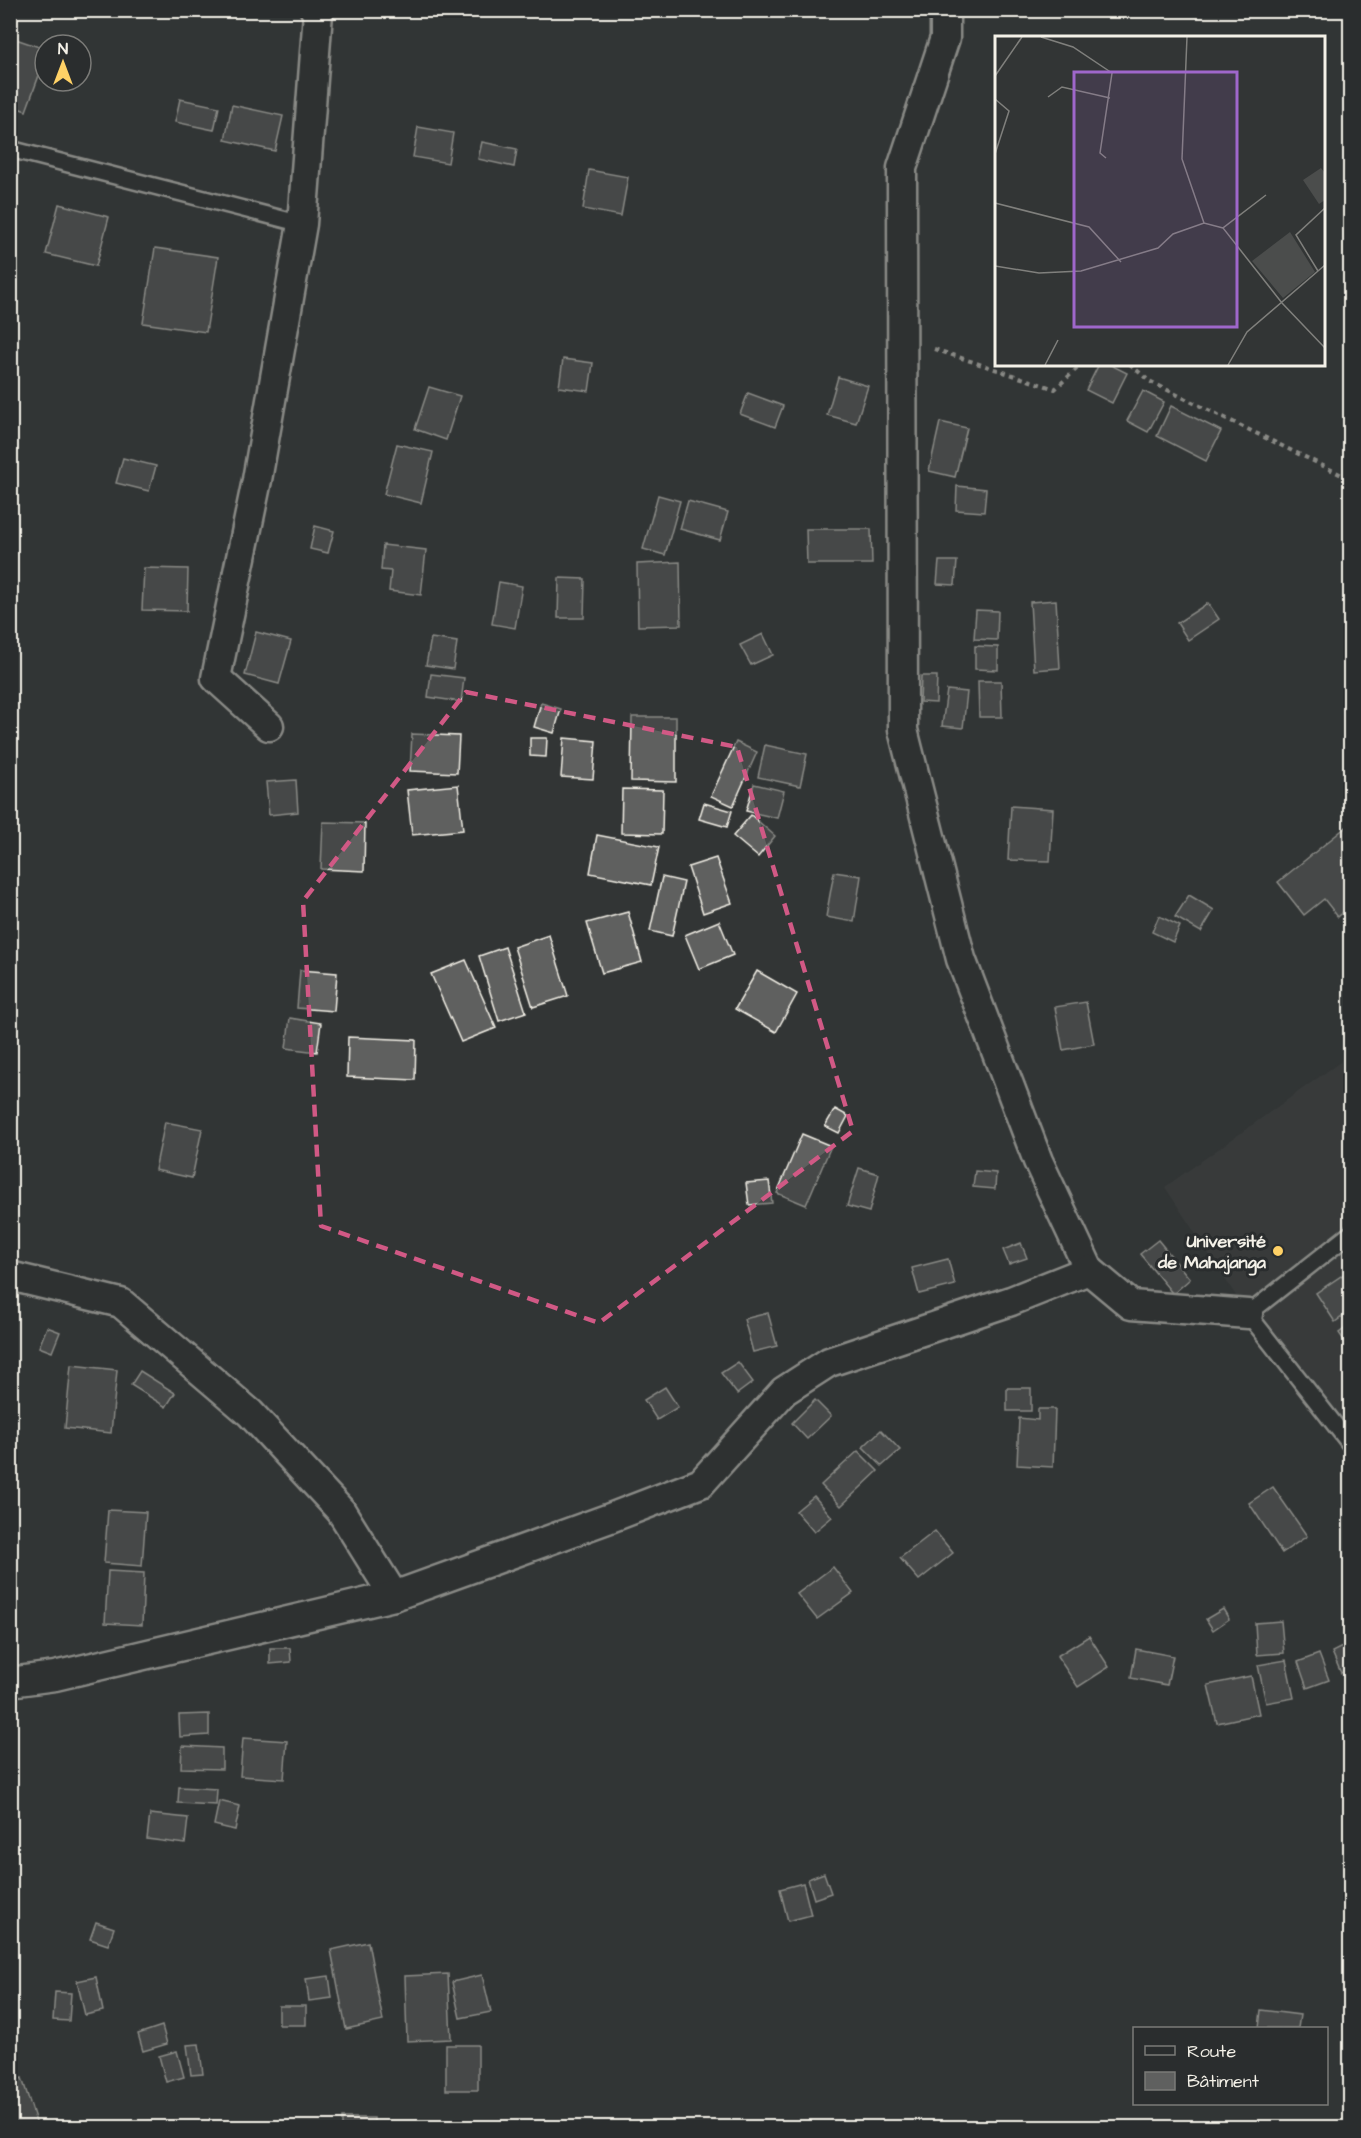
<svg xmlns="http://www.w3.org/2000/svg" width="1361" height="2138" font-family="'Architects Daughter',sans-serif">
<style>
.built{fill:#404242}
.building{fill:#5f605f;stroke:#f4f1e8;stroke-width:1.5}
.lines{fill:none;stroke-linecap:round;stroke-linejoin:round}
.service-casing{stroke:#f4f1e8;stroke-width:20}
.minor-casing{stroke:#f4f1e8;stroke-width:33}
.path{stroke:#f4f1e8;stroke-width:4;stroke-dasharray:4.5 4.5;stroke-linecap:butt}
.service{stroke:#2a2d2e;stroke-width:15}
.minor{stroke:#2a2d2e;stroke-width:28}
.marked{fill:none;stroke:#d15985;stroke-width:4.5;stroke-dasharray:12 8;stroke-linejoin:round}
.poi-dot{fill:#ffd166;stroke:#2a2d2e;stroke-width:2}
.labels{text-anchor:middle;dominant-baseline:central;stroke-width:6;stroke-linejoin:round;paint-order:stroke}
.poi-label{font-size:18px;font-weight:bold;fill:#f4f1e8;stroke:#2a2d2e;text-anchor:end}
.inset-road{fill:none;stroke:#80807d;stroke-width:1.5}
.view{fill:#9f67cb;fill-opacity:0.15;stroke:#9f67cb;stroke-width:3}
.inset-edge{fill:none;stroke:#f4f1e8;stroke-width:3}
</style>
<rect width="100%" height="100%" fill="#323535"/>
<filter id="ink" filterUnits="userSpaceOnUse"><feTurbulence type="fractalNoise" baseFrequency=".0167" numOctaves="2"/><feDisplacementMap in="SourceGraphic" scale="12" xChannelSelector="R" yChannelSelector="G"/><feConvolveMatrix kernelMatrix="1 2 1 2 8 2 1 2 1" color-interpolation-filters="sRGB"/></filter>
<g filter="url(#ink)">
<path class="built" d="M 1350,1055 L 1350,1444 L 1248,1314 L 1165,1187 Z"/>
<g class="building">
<path d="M 10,37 L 45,49 L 45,59 L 26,111 L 10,105 Z"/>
<path d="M 180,99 L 219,107 L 214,130 L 175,122 Z"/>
<path d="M 232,105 L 283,116 L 275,151 L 225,140 Z"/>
<path d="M 418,127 L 453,133 L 448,163 L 413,157 Z"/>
<path d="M 482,142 L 517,149 L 514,167 L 478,159 Z"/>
<path d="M 589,170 L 628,177 L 621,216 L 583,209 Z"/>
<path d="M 59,204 L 109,217 L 96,266 L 46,254 Z"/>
<path d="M 155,248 L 218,257 L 206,332 L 143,323 Z"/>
<path d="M 563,359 L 593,363 L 589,391 L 559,387 Z"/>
<path d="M 1099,364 L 1109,364 L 1127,373 L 1112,403 L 1086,390 Z"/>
<path d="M 838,377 L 868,386 L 856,423 L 827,415 Z"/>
<path d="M 429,387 L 460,396 L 446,440 L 415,429 Z"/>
<path d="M 1143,391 L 1164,402 L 1148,432 L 1127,421 Z"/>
<path d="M 748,393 L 783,406 L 775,427 L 740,414 Z"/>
<path d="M 1171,406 L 1221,431 L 1206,461 L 1157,436 Z"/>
<path d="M 940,422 L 967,428 L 955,477 L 929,471 Z"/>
<path d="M 397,444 L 433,452 L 421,503 L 384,494 Z"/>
<path d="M 123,458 L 156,466 L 149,491 L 116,483 Z"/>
<path d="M 957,486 L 986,489 L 984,512 L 956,510 Z"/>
<path d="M 658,495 L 680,501 L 665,555 L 643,549 Z"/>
<path d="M 688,501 L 728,512 L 720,540 L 680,529 Z"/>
<path d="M 315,526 L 334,531 L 328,553 L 310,549 Z"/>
<path d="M 806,529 L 871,529 L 872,564 L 807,564 Z"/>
<path d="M 383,545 L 426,550 L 421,595 L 389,591 L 391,571 L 381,570 Z"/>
<path d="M 939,561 L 957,561 L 955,585 L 937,584 Z"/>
<path d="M 680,562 L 681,625 L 638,626 L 637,564 Z"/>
<path d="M 144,568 L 188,569 L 187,611 L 142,610 Z"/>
<path d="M 559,578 L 585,579 L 584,618 L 558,618 Z"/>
<path d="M 499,582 L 522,586 L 515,628 L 492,624 Z"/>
<path d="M 1056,600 L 1060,668 L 1034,670 L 1030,602 Z"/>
<path d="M 1208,603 L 1219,619 L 1188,640 L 1177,623 Z"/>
<path d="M 976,610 L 998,611 L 997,640 L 974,639 Z"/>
<path d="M 256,632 L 291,641 L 279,684 L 245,675 Z"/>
<path d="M 763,634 L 773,655 L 751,665 L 740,645 Z"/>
<path d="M 431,638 L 457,642 L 453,669 L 426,665 Z"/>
<path d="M 975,646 L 998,647 L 998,670 L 975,669 Z"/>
<path d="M 431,674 L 464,678 L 461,702 L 428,697 Z"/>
<path d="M 921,676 L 937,676 L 936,703 L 920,702 Z"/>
<path d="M 978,681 L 1001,681 L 1002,717 L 979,717 Z"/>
<path d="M 947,690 L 967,692 L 963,728 L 942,726 Z"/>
<path d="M 541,703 L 561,709 L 554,733 L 534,727 Z"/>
<path d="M 632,717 L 676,717 L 676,782 L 631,781 Z"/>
<path d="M 412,734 L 459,736 L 457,773 L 410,771 Z"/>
<path d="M 530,738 L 547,738 L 546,757 L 530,756 Z"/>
<path d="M 564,738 L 596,741 L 593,779 L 561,777 Z"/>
<path d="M 736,742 L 757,752 L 733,806 L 711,796 Z"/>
<path d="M 765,745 L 807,754 L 800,786 L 758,777 Z"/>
<path d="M 296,780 L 298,812 L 269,815 L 266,782 Z"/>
<path d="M 754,784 L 784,791 L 777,818 L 746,811 Z"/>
<path d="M 458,785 L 463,830 L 412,835 L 407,790 Z"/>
<path d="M 622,789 L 663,790 L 662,834 L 621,833 Z"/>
<path d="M 704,803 L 732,811 L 727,827 L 699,819 Z"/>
<path d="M 1011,806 L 1053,809 L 1050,861 L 1008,860 Z"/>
<path d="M 751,815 L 775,836 L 758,857 L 733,836 Z"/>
<path d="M 323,822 L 365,823 L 364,871 L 321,869 Z"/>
<path d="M 1346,827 L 1350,833 L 1350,906 L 1338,917 L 1324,899 L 1304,915 L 1278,882 Z"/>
<path d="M 597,835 L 659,847 L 651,885 L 590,873 Z"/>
<path d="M 716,858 L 732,903 L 703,913 L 688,867 Z"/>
<path d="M 834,872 L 861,876 L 854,922 L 826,917 Z"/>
<path d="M 662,877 L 684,882 L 672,936 L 650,931 Z"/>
<path d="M 1189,895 L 1214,910 L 1201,932 L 1175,917 Z"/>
<path d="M 628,912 L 642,962 L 602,973 L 587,923 Z"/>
<path d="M 1159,916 L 1180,926 L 1173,942 L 1152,932 Z"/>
<path d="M 719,921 L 733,955 L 699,969 L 685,935 Z"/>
<path d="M 549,935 L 568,996 L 533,1007 L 514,947 Z"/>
<path d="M 505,947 L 526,1012 L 499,1021 L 479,956 Z"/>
<path d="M 466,960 L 496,1028 L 461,1042 L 431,974 Z"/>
<path d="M 300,970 L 337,973 L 334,1011 L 297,1008 Z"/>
<path d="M 757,971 L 797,994 L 776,1032 L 735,1009 Z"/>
<path d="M 1086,1002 L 1094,1044 L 1063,1050 L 1055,1007 Z"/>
<path d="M 290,1018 L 321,1023 L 317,1052 L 286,1048 Z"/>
<path d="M 348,1037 L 416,1040 L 415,1080 L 347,1077 Z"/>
<path d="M 835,1109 L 848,1116 L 839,1133 L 825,1126 Z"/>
<path d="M 165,1122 L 202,1129 L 192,1178 L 155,1170 Z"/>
<path d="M 802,1134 L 831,1146 L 806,1205 L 777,1193 Z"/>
<path d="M 859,1168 L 879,1174 L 869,1212 L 847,1206 Z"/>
<path d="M 975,1171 L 996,1173 L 995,1189 L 973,1187 Z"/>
<path d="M 769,1181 L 772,1203 L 749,1205 L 746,1183 Z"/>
<path d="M 1158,1240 L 1190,1279 L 1173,1294 L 1140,1254 Z"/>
<path d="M 1021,1243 L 1027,1258 L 1009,1264 L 1003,1250 Z"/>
<path d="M 948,1259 L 955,1285 L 919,1294 L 912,1268 Z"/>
<path d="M 1350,1270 L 1350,1311 L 1335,1322 L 1316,1293 Z"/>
<path d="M 768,1313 L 777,1346 L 753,1352 L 744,1319 Z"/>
<path d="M 1350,1325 L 1350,1349 L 1339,1333 Z"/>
<path d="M 47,1327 L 60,1332 L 52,1352 L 39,1347 Z"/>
<path d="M 738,1362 L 753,1382 L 737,1394 L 721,1373 Z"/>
<path d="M 71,1365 L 117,1370 L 111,1433 L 65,1428 Z"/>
<path d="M 140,1371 L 175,1393 L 166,1407 L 131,1385 Z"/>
<path d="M 665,1387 L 678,1407 L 657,1420 L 644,1400 Z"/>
<rect x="1007" y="1388" width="24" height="23"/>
<path d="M 815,1400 L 831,1416 L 807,1439 L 792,1423 Z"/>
<path d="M 1038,1409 L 1055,1409 L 1053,1467 L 1017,1465 L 1019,1418 L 1038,1420 Z"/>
<path d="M 881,1430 L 900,1450 L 882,1466 L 863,1447 Z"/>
<path d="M 858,1451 L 878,1471 L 841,1506 L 821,1485 Z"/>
<path d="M 1273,1487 L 1307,1536 L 1282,1553 L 1249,1503 Z"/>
<path d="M 814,1496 L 832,1517 L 814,1532 L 796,1511 Z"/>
<path d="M 108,1510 L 146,1512 L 142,1566 L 104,1563 Z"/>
<path d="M 935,1531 L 953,1553 L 919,1580 L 900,1558 Z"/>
<path d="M 833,1567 L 853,1593 L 817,1619 L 797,1594 Z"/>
<path d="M 108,1571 L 144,1573 L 142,1625 L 105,1623 Z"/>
<path d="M 1223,1609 L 1229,1619 L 1213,1630 L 1206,1619 Z"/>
<path d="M 1281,1621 L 1284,1653 L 1257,1655 L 1255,1623 Z"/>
<path d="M 1089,1636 L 1109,1667 L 1078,1687 L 1057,1656 Z"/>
<path d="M 1344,1646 L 1350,1659 L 1350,1669 L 1341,1673 L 1332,1652 Z"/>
<path d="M 270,1648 L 290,1648 L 291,1662 L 270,1664 Z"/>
<path d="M 1136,1649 L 1173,1656 L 1167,1685 L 1131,1678 Z"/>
<path d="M 1319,1654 L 1329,1680 L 1307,1688 L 1298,1662 Z"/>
<path d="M 1286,1660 L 1294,1698 L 1266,1703 L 1258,1665 Z"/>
<path d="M 1251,1676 L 1259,1714 L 1217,1723 L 1208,1685 Z"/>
<path d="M 209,1714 L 209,1735 L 180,1737 L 179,1715 Z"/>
<path d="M 243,1738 L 287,1741 L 284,1779 L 240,1776 Z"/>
<path d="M 182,1746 L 222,1748 L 222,1769 L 181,1768 Z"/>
<path d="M 179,1787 L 217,1789 L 216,1805 L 178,1803 Z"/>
<path d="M 219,1801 L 240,1806 L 235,1830 L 214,1825 Z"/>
<path d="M 150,1814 L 188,1818 L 185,1844 L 147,1839 Z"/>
<path d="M 824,1873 L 831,1893 L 814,1899 L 808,1879 Z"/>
<path d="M 803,1883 L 811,1915 L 788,1921 L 780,1889 Z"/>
<path d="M 96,1922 L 114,1928 L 108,1945 L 90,1939 Z"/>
<path d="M 368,1942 L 383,2021 L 346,2029 L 331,1950 Z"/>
<path d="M 448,1974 L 451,2039 L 407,2041 L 405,1976 Z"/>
<path d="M 482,1975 L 491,2012 L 460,2018 L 452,1982 Z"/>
<path d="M 329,1976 L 332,1998 L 309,2001 L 306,1979 Z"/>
<path d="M 96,1977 L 103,2011 L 85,2015 L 77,1981 Z"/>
<path d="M 55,1992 L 71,1993 L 69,2021 L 53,2020 Z"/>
<rect x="279" y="2006" width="27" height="19"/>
<path d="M 1261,2010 L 1300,2015 L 1298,2028 L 1259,2028 Z"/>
<path d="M 162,2026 L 167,2044 L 143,2051 L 138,2034 Z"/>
<path d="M 199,2044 L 203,2074 L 191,2075 L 187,2045 Z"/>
<rect x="446" y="2045" width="32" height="45"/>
<path d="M 177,2051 L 184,2077 L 166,2082 L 159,2056 Z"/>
<path d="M 22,2078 L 38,2128 L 10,2128 L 10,2082 Z"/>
<rect x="342" y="2118" width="32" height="10"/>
<path d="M 150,2121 L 151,2128 L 126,2128 L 126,2126 Z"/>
</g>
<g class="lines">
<defs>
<g id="service">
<path d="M 10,149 L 302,224"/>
<path d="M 1350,1234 L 1248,1314 L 1350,1444"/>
</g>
<g id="minor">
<path d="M 945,10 L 945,38 L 902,168 L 903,730 L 961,959 L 1038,1161 L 1089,1270"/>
<path d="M 269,726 L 216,678 L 257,480 L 302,224 L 318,13 L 315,10"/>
<path d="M 10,1276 L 121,1303 L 250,1413 L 341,1511 L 394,1596"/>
<path d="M 10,1682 L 55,1676 L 394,1596 L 610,1518 L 701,1483 L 784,1391 L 829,1362 L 1011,1301 L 1089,1270 L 1131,1305 L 1248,1314"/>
</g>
</defs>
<use href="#service" class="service-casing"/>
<use href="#minor" class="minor-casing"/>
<g class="path">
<path d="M 934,349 L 1055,389 L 1082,364"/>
<path d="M 1130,364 L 1149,381 L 1350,479"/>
</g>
<use href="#service" class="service"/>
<use href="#minor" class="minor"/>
</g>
</g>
<path d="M0 0H1361V2138H0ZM 466,692 L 737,747 L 853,1131 L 599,1323 L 321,1226 L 303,901 Z" fill="#323535" fill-opacity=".55" fill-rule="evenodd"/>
<path class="marked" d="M 466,692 L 737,747 L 853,1131 L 599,1323 L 321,1226 L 303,901 Z"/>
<circle class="poi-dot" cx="1278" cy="1251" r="6"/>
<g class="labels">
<g class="poi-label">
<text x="1266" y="1241">Université<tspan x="1266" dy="21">de Mahajanga</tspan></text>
</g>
</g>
<g transform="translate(995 36)">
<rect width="330" height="330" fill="#323535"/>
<path d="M 326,132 L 330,137 L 330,164 L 324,168 L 308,144 ZM 295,196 L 320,236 L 288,262 L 257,225 Z" fill="#4b4d4c"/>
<path class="inset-road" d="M 46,1 L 78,11 L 117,37 L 105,117 L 111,122M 192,1 L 187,123 L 209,187M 0,40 L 27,1M 53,61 L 67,51 L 115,62M 0,63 L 14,75 L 0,118M 271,159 L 228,192 L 287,267 L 330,312M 0,167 L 94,191 L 126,226M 0,230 L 44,237 L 86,235 L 163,212 L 178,198 L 209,187 L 228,192M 323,235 L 301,199 L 330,172M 50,329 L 63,304M 233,329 L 252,296 L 330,229"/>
<path class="view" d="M 79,36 L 242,36 L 242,291 L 79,291 Z"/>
<rect width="330" height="330" class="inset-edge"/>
</g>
<rect width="1361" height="2138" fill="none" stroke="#2a2d2e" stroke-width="36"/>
<rect x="18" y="18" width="1325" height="2102" fill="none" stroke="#f4f1e8" stroke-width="2" filter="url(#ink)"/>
<rect x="1133" y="2027" width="195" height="78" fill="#2a2d2e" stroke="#7b7b78" stroke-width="1.5"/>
<rect x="1145" y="2046" width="30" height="9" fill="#2a2d2e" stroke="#7b7b78" stroke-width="1.5"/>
<text x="1187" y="2057" font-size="18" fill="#f4f1e8">Route</text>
<rect x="1145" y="2072" width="30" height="18" fill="#5f605f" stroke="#7b7b78" stroke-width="1.5"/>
<text x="1187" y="2087" font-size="18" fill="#f4f1e8">Bâtiment</text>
<g transform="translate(63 63)"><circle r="28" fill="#2a2d2e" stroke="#7b7b78" stroke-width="1.5"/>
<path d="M0-4.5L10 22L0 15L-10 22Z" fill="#ffd166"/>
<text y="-9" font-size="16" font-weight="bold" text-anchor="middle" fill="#f4f1e8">N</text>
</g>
</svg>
